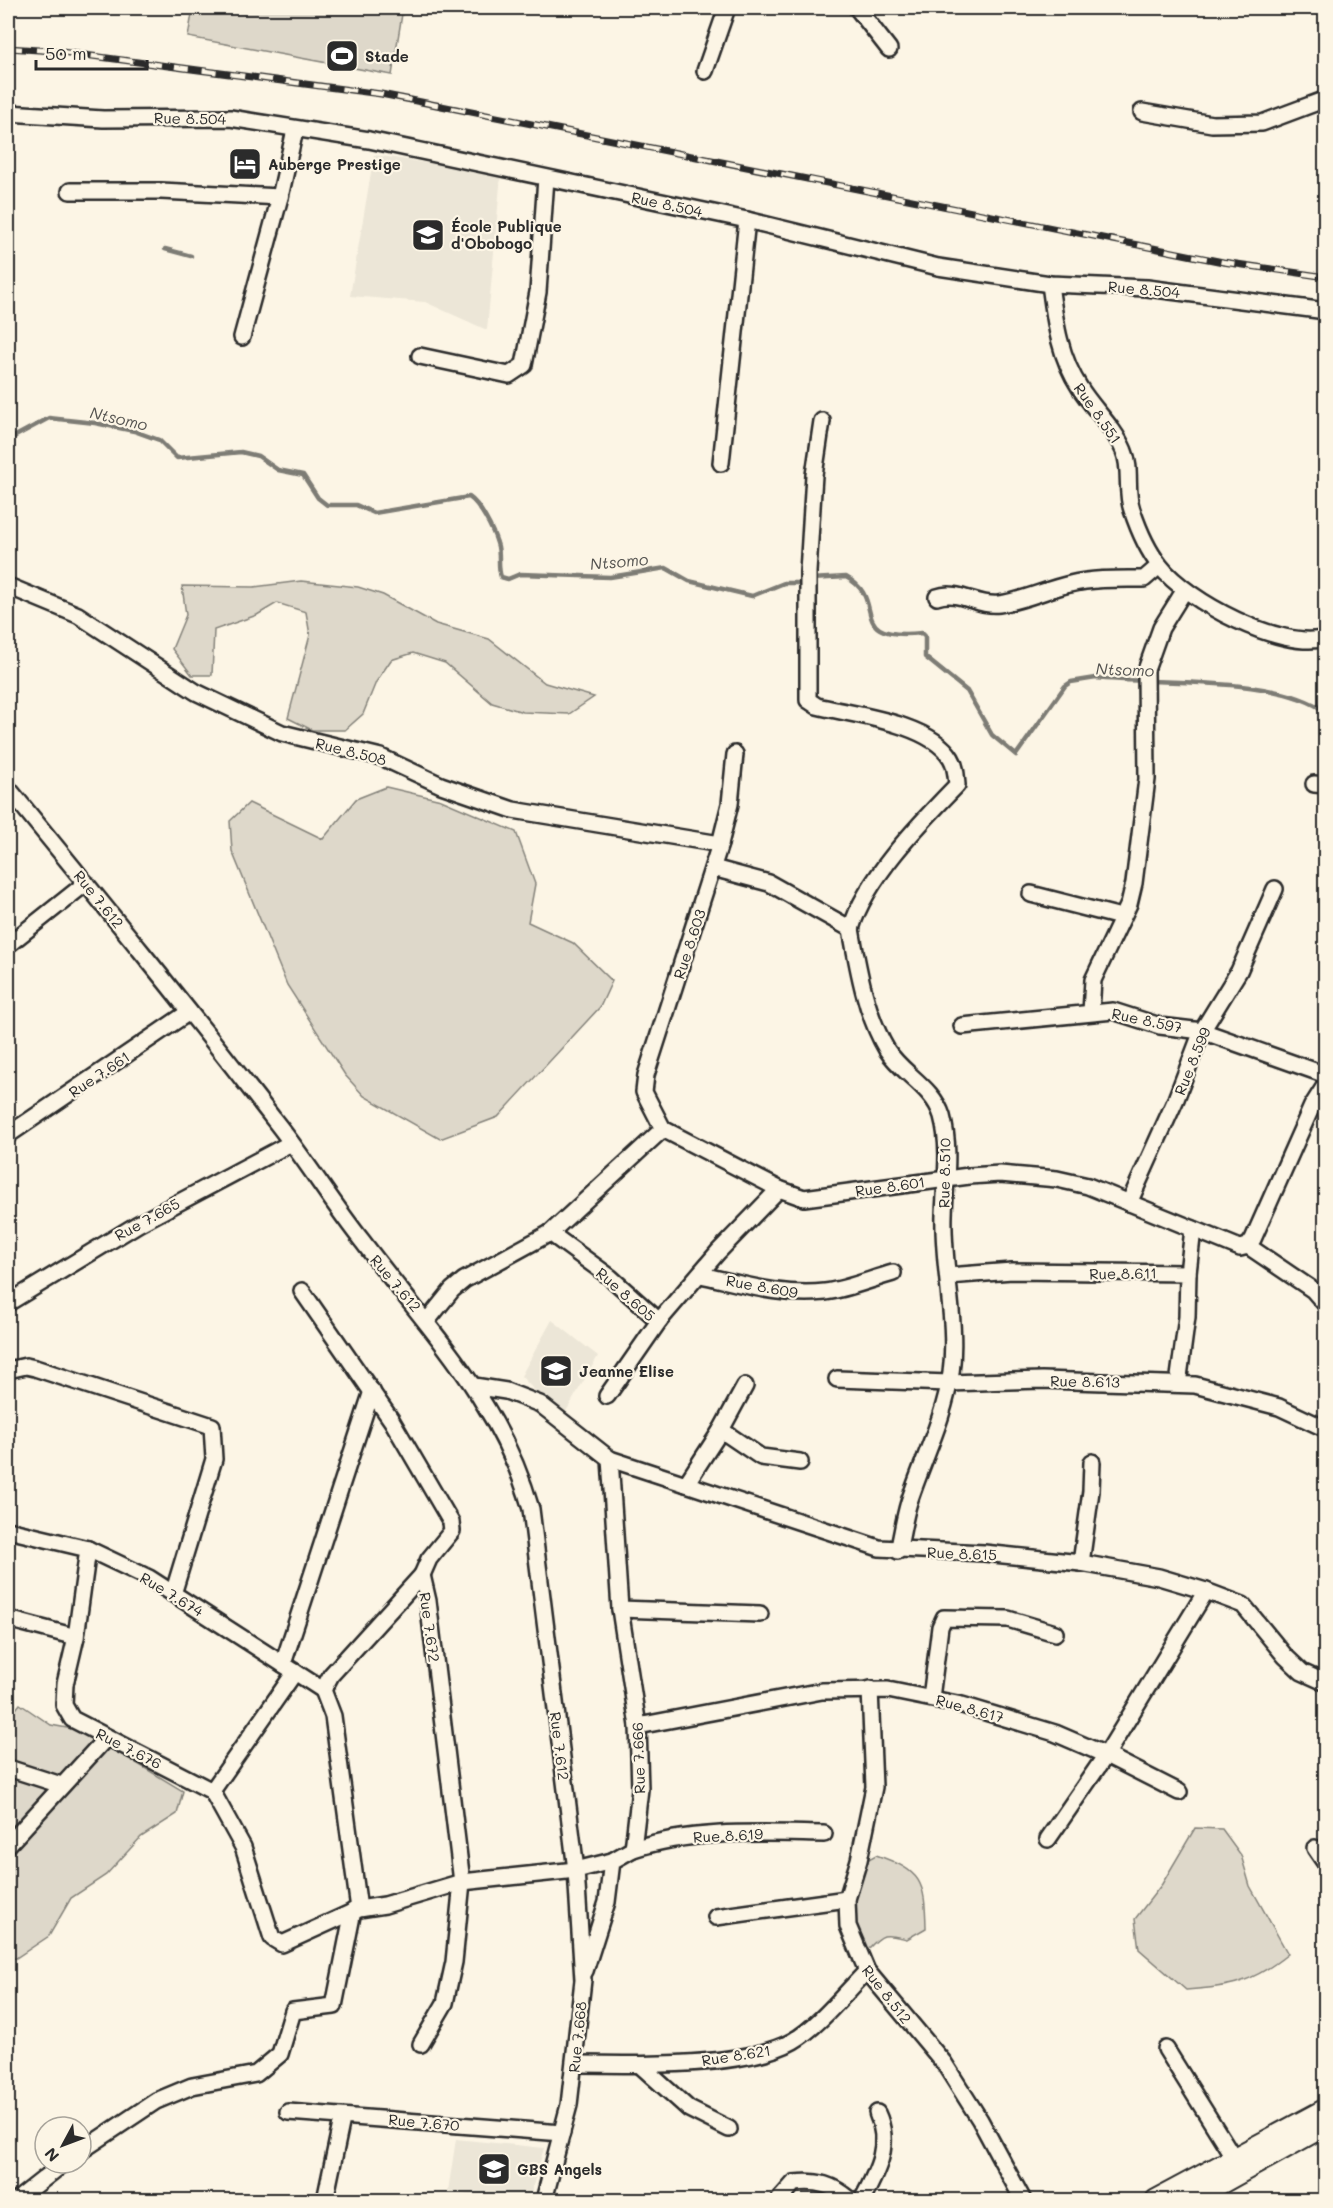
<svg xmlns="http://www.w3.org/2000/svg" width="1333" height="2208" font-family="Mali,sans-serif">
<style>
.built{fill:#ece6d7}
.green{fill:#ded8ca;stroke:#84827a;stroke-width:1.5}
.lines{fill:none;stroke-linecap:round;stroke-linejoin:round}
.stream{stroke:#7d7b74;stroke-width:4.5}
.minor-casing{stroke:#2b2b2b;stroke-width:20}
.major-casing{stroke:#2b2b2b;stroke-width:24}
.minor{stroke:#fcf5e5;stroke-width:15}
.major{stroke:#fcf5e5;stroke-width:20}
.rail-casing{stroke:#2b2b2b;stroke-width:7}
.rail{stroke:#fcf5e5;stroke-width:4.5;stroke-dasharray:14;stroke-linecap:butt}
.labels{text-anchor:middle;dominant-baseline:central;stroke-width:4.5;stroke-linejoin:round;paint-order:stroke}
.poi-label{font-size:15px;font-weight:bold;fill:#2b2b2b;stroke:#fcf5e5;text-anchor:start}
.street-label{font-size:15px;fill:#2b2b2b;stroke:#fcf5e5}
.water-label{font-size:16px;font-style:italic;fill:#545350;stroke:#fcf5e5}
</style>
<rect width="100%" height="100%" fill="#fcf5e5"/>
<filter id="ink" filterUnits="userSpaceOnUse"><feTurbulence type="fractalNoise" baseFrequency=".0167" numOctaves="2"/><feDisplacementMap in="SourceGraphic" scale="12" xChannelSelector="R" yChannelSelector="G"/><feConvolveMatrix kernelMatrix="1 2 1 2 8 2 1 2 1" color-interpolation-filters="sRGB"/></filter>
<g filter="url(#ink)">
<g class="built">
<path d="M 374,155 L 501,174 L 487,330 L 425,302 L 350,296 Z"/>
<path d="M 552,1320 L 598,1356 L 564,1415 L 534,1390 L 521,1376 Z"/>
<path d="M 456,2139 L 544,2148 L 529,2200 L 492,2200 L 448,2191 Z"/>
</g>
<g class="green">
<path d="M 193,8 L 403,8 L 392,75 L 188,37 Z"/>
<path d="M 301,581 L 358,587 L 383,595 L 436,624 L 489,639 L 545,683 L 594,697 L 569,714 L 523,712 L 492,703 L 445,663 L 413,653 L 391,660 L 376,682 L 363,714 L 345,730 L 312,730 L 288,718 L 310,635 L 306,612 L 277,603 L 257,615 L 214,630 L 212,675 L 192,675 L 172,649 L 186,615 L 182,586 L 254,587 Z"/>
<path d="M 386,787 L 441,800 L 516,832 L 535,884 L 528,922 L 573,943 L 612,981 L 600,1007 L 498,1117 L 440,1139 L 364,1096 L 345,1075 L 287,985 L 232,851 L 230,821 L 249,803 L 323,839 L 356,799 Z"/>
<path d="M 20,1704 L 51,1725 L 83,1731 L 183,1791 L 177,1814 L 141,1837 L 106,1875 L 71,1898 L 49,1936 L 16,1958 L 8,1959 L 8,1719 Z"/>
<path d="M 1195,1828 L 1222,1829 L 1241,1855 L 1250,1886 L 1288,1954 C 1252,1983 1231,1987 1186,1990 L 1139,1949 L 1135,1919 L 1162,1884 Z"/>
<path d="M 876,1855 C 922,1871 925,1881 926,1928 L 907,1939 C 885,1934 884,1932 868,1949 L 858,1941 L 850,1907 L 865,1861 Z"/>
</g>
<g class="lines">
<g class="stream">
<path d="M 165,249 L 191,256"/>
<path d="M 8,440 L 49,418 L 95,423 L 134,431 L 159,440 L 177,458 L 241,452 L 258,456 L 278,470 L 303,475 L 318,498 L 327,505 L 356,505 L 374,513 L 469,497 C 480,504 493,530 497,543 C 501,554 497,566 501,577 L 508,579 L 520,574 L 610,577 L 666,568 L 689,581 L 752,596 L 784,583 L 804,583"/>
<path d="M 811,579 L 846,577 C 889,600 844,641 922,633 L 925,636 L 925,657 L 967,691 L 992,735 L 1016,755 L 1065,686 L 1071,682 L 1096,678 C 1157,685 1277,675 1326,712"/>
</g>
<defs>
<g id="minor">
<path d="M 857,8 L 889,49"/>
<path d="M 705,71 L 727,8"/>
<path d="M 1142,112 L 1212,124 L 1262,123 L 1326,99"/>
<path d="M 8,113 L 103,119 L 230,118 L 369,140 L 747,220 L 938,267 L 1050,284 L 1147,288 L 1326,311"/>
<path d="M 70,191 L 161,191 L 280,197"/>
<path d="M 1050,284 C 1055,321 1059,356 1080,388 C 1093,409 1114,427 1124,451 C 1132,469 1125,491 1132,510 C 1138,528 1148,551 1160,566 C 1187,601 1281,651 1326,638"/>
<path d="M 242,337 L 280,197 L 295,130"/>
<path d="M 420,356 L 509,375 L 524,365 L 538,292 L 546,178"/>
<path d="M 822,421 L 814,475 L 808,572 L 808,700 L 817,706 C 854,715 930,723 951,758 C 956,766 956,775 957,785 C 921,822 865,879 851,929"/>
<path d="M 721,463 L 747,220"/>
<path d="M 8,586 L 78,615 L 196,692 L 282,733 L 381,757 L 441,785 L 513,810 L 720,844"/>
<path d="M 937,597 C 958,589 978,607 999,604 C 1023,601 1047,589 1070,584 C 1094,578 1120,579 1144,579 L 1159,566"/>
<path d="M 1314,784 L 1326,785"/>
<path d="M 8,788 C 98,898 188,1008 275,1121 C 306,1160 332,1203 363,1242 C 429,1330 500,1400 531,1509 L 576,1870 L 583,1980 L 569,2105 L 544,2200"/>
<path d="M 713,868 L 769,883 L 851,929 C 858,969 866,1015 887,1050 C 902,1074 933,1087 942,1116 C 951,1149 945,1181 944,1215 C 942,1267 958,1321 951,1373 C 944,1419 923,1459 909,1502 C 904,1518 902,1535 898,1551"/>
<path d="M 1031,894 L 1121,917"/>
<path d="M 8,945 L 86,883"/>
<path d="M 1091,1012 L 1093,980 L 1129,904 L 1134,883 L 1147,779 L 1146,670 L 1161,628 L 1184,591"/>
<path d="M 962,1026 L 1113,1011 L 1160,1026 L 1202,1031 L 1326,1075"/>
<path d="M 663,1129 L 644,1092 L 646,1075 L 720,844 L 730,804 L 735,754"/>
<path d="M 8,1135 L 189,1012"/>
<path d="M 1129,1203 L 1176,1099 L 1202,1031 L 1239,971 L 1275,889"/>
<path d="M 550,1233 L 610,1277 L 659,1321 L 607,1396"/>
<path d="M 1248,1246 L 1313,1290 L 1326,1305"/>
<path d="M 1188,1273 L 1193,1229"/>
<path d="M 701,1275 C 742,1284 783,1297 825,1292 C 848,1289 871,1279 893,1273"/>
<path d="M 948,1276 L 1012,1271 L 1188,1273 L 1187,1317 L 1178,1384"/>
<path d="M 302,1291 L 392,1421 L 451,1522 L 452,1531 L 429,1559 L 422,1575"/>
<path d="M 8,1303 L 138,1224 L 291,1143"/>
<path d="M 427,1321 L 452,1290 L 464,1280 L 550,1233 L 663,1129 L 779,1189 L 804,1198 L 969,1176 L 1000,1174 L 1057,1179 L 1088,1186 L 1240,1248 L 1248,1246 L 1253,1239 L 1312,1106 L 1326,1084"/>
<path d="M 659,1321 L 718,1252 L 779,1189"/>
<path d="M 8,1370 L 26,1366 L 35,1368 L 212,1426 L 214,1459 L 173,1594"/>
<path d="M 837,1379 L 949,1383 L 1042,1380 L 1195,1385 L 1279,1407 L 1326,1429"/>
<path d="M 745,1386 L 721,1430 L 686,1484 L 879,1548 L 984,1553 L 1081,1563 L 1159,1577 L 1206,1591 L 1243,1605 L 1285,1656 L 1302,1672 L 1324,1682"/>
<path d="M 721,1430 L 761,1457 L 800,1462"/>
<path d="M 610,1459 L 686,1484"/>
<path d="M 8,1530 L 88,1549 L 149,1578 L 323,1690"/>
<path d="M 88,1549 L 76,1637 L 65,1684 L 64,1705 L 72,1719 L 212,1791 L 295,1672"/>
<path d="M 1081,1563 L 1091,1491 L 1092,1462"/>
<path d="M 620,1609 L 760,1614"/>
<path d="M 8,1619 L 76,1637"/>
<path d="M 283,1664 L 372,1391"/>
<path d="M 870,1689 L 874,1787 L 859,1860 L 847,1899 L 848,1926 L 867,1971 L 944,2063 L 980,2120 L 1023,2200"/>
<path d="M 931,1698 L 940,1627 L 944,1618 L 1008,1619 L 1055,1633"/>
<path d="M 638,1726 L 822,1691 L 888,1690 L 962,1705 L 1055,1733 L 1106,1755 L 1206,1591"/>
<path d="M 8,1768 L 61,1785"/>
<path d="M 212,1791 L 243,1847 L 272,1938 L 282,1944 L 359,1909 L 385,1905 L 462,1882 L 576,1870 L 612,1861 L 633,1849 L 640,1789 L 638,1726 L 620,1609 L 610,1459 L 540,1404 L 506,1391 L 474,1386"/>
<path d="M 1048,1839 L 1106,1755 L 1179,1792"/>
<path d="M 8,1845 L 107,1737"/>
<path d="M 1315,1848 L 1326,1864"/>
<path d="M 633,1849 C 694,1829 761,1833 824,1834"/>
<path d="M 359,1909 L 333,1716 L 323,1690 L 331,1675 L 422,1575 L 428,1601 L 462,1882 L 454,1962 L 445,2003 L 421,2044"/>
<path d="M 716,1917 L 847,1899"/>
<path d="M 585,1971 L 607,1902 L 612,1861"/>
<path d="M 1166,2049 L 1239,2166"/>
<path d="M 575,2064 C 631,2065 746,2068 793,2041 C 818,2027 846,1992 867,1971"/>
<path d="M 641,2066 L 689,2109 L 729,2129"/>
<path d="M 288,2112 L 562,2133"/>
<path d="M 81,2151 L 156,2101 L 192,2086 L 256,2074 L 280,2054 L 293,2011 L 334,2006 L 353,1911"/>
<path d="M 17,2200 L 64,2163"/>
<path d="M 325,2200 L 342,2119"/>
<path d="M 779,2200 L 794,2183 C 818,2180 833,2185 851,2200"/>
<path d="M 862,2200 C 877,2172 892,2145 877,2113"/>
</g>
<g id="major">
<path d="M 1156,2200 L 1326,2109"/>
<path d="M 1191,2200 L 1326,2125"/>
</g>
</defs>
<use href="#minor" class="minor-casing"/>
<use href="#major" class="major-casing"/>
<use href="#minor" class="minor"/>
<use href="#major" class="major"/>
<defs>
<path id="rail" d="M 8,48 L 54,51 L 381,94 L 1223,262 L 1326,277"/>
</defs>
<use href="#rail" class="rail-casing"/>
<use href="#rail" class="rail"/>
</g>
</g>
<defs>
<symbol id="stadium-square" viewBox="-11 -11 22 22"><rect x="-9" y="-9" width="18" height="18" rx="4" fill="#2b2b2b" stroke="#fcf5e5"/><path d="M0-5a6.5 5 0 1 0 0 10a6.5 5 0 1 0 0-10ZM-3.5-1.8h7v3.6h-7Z" fill="#fff"/></symbol>
<symbol id="hotel-square" viewBox="-11 -11 22 22"><rect x="-9" y="-9" width="18" height="18" rx="4" fill="#2b2b2b" stroke="#fcf5e5"/><path d="M-6-4.5h1.5V1H6V5H4.5V3h-9V5H-6ZM-4 0a1.8 1.8 0 1 1 3.6 0ZM.5 0V-2.5h3Q6-2.5 6 0Z" fill="#fff"/></symbol>
<symbol id="school-square" viewBox="-11 -11 22 22"><rect x="-9" y="-9" width="18" height="18" rx="4" fill="#2b2b2b" stroke="#fcf5e5"/><path d="M0-5L7-2L0 1L-7-2ZM-4 1L0 2.5L4 1V4Q0 6-4 4Z" fill="#fff"/></symbol>
</defs>
<g fill-rule="evenodd">
<use href="#stadium-square" x="323" y="37" width="38" height="38"/>
<use href="#hotel-square" x="226" y="145" width="38" height="38"/>
<use href="#school-square" x="409" y="216" width="38" height="38"/>
<use href="#school-square" x="537" y="1352" width="38" height="38"/>
<use href="#school-square" x="475" y="2150" width="38" height="38"/>
</g>
<g class="labels">
<g class="poi-label">
<text x="365" y="56">Stade</text>
<text x="268" y="164">Auberge Prestige</text>
<text x="451" y="226">École Publique<tspan x="451" dy="17">d'Obobogo</tspan></text>
<text x="579" y="1371">Jeanne Elise</text>
<text x="517" y="2169">GBS Angels</text>
</g>
<g class="street-label">
<text transform="translate(190 118) rotate(1)">Rue 8.504</text>
<text transform="translate(667 204) rotate(12)">Rue 8.504</text>
<text transform="translate(1144 289) rotate(5)">Rue 8.504</text>
<text transform="translate(1098 413) rotate(55)">Rue 8.551</text>
<text transform="translate(351 751) rotate(14)">Rue 8.508</text>
<text transform="translate(99 899) rotate(51)">Rue 7.612</text>
<text transform="translate(689 944) rotate(-72)">Rue 8.603</text>
<text transform="translate(1147 1020) rotate(12)">Rue 8.597</text>
<text transform="translate(1192 1061) rotate(-68)">Rue 8.599</text>
<text transform="translate(99 1074) rotate(-34)">Rue 7.661</text>
<text transform="translate(944 1173) rotate(-89)">Rue 8.510</text>
<text transform="translate(890 1186) rotate(-8)">Rue 8.601</text>
<text transform="translate(147 1219) rotate(-29)">Rue 7.665</text>
<text transform="translate(1123 1273) rotate(-1)">Rue 8.611</text>
<text transform="translate(396 1283) rotate(50)">Rue 7.612</text>
<text transform="translate(762 1286) rotate(10)">Rue 8.609</text>
<text transform="translate(626 1294) rotate(41)">Rue 8.605</text>
<text transform="translate(1085 1381) rotate(1)">Rue 8.613</text>
<text transform="translate(962 1553) rotate(2)">Rue 8.615</text>
<text transform="translate(172 1594) rotate(31)">Rue 7.674</text>
<text transform="translate(430 1627) rotate(82)">Rue 7.672</text>
<text transform="translate(970 1708) rotate(15)">Rue 8.617</text>
<text transform="translate(560 1746) rotate(83)">Rue 7.612</text>
<text transform="translate(129 1748) rotate(27)">Rue 7.676</text>
<text transform="translate(638 1758) rotate(-92)">Rue 7.666</text>
<text transform="translate(728 1835) rotate(-3)">Rue 8.619</text>
<text transform="translate(887 1994) rotate(52)">Rue 8.512</text>
<text transform="translate(577 2037) rotate(-84)">Rue 7.668</text>
<text transform="translate(736 2055) rotate(-9)">Rue 8.621</text>
<text transform="translate(424 2122) rotate(5)">Rue 7.670</text>
</g>
<g class="water-label">
<text transform="translate(119 418) rotate(13)">Ntsomo</text>
<text transform="translate(619 561) rotate(-5)">Ntsomo</text>
<text transform="translate(1125 669) rotate(2)">Ntsomo</text>
</g>
</g>
<rect width="1333" height="2208" fill="none" stroke="#fcf5e5" stroke-width="30"/>
<rect x="15" y="15" width="1303" height="2178" fill="none" stroke="#2b2b2b" stroke-width="2" filter="url(#ink)"/>
<g transform="translate(63 2145) rotate(229)"><circle r="28" fill="#fcf5e5" stroke="#a8a49b" stroke-width="1.5"/>
<path d="M0-4.5L10 22L0 15L-10 22Z" fill="#2b2b2b"/>
<text y="-9" font-size="16" font-weight="bold" text-anchor="middle" fill="#2b2b2b">N</text>
</g>
<path d="M36 60v9h111v-9" fill="none" stroke="#2b2b2b" stroke-width="3"/>
<text x="45" y="60" font-size="18" fill="#2b2b2b" stroke="#fcf5e5" stroke-width="4.5" paint-order="stroke">50 m</text>
</svg>
